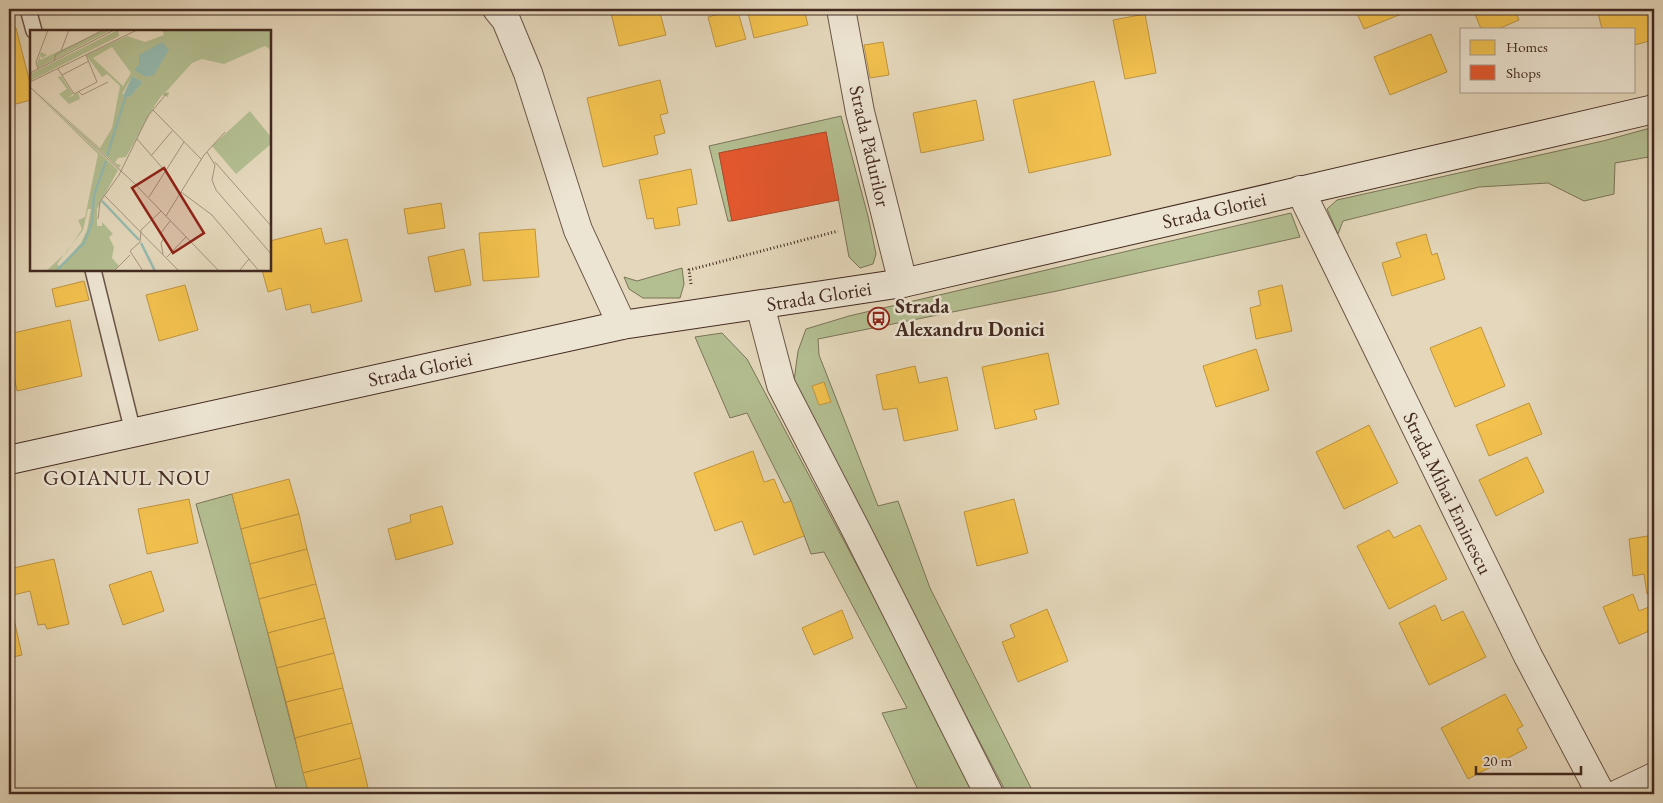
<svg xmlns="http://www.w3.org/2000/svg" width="1663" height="803" font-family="'EB Garamond',serif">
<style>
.green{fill:#b3be91;stroke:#7b7458}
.homes{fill:#f2c14e;stroke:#be9440}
.shops{fill:#e4572e;stroke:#b44a2a}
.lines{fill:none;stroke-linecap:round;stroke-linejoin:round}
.lane-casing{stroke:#6b5547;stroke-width:18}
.street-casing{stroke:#6b5547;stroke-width:30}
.secondary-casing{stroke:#432a20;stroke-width:30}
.path{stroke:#432a20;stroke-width:3;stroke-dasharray:1 2.5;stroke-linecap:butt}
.lane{stroke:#ede5d3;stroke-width:15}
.street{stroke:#ede5d3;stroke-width:28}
.secondary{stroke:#ede5d3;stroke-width:28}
.labels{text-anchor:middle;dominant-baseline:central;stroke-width:5;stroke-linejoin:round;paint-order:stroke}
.street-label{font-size:20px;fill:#432a20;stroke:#ede5d3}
.poi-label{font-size:20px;font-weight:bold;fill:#432a20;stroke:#ede5d3;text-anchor:start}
.quarter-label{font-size:22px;letter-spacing:1px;fill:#432a20;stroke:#ede5d3}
.inset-river{fill:none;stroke:#95bab0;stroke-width:2.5}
.inset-road{fill:none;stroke:#a4927d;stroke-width:1}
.view{fill:#8f2418;fill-opacity:0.15;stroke:#8f2418;stroke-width:2.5}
.inset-edge{fill:none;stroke:#432a20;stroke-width:2.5}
</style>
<rect width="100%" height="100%" fill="#e4d7bb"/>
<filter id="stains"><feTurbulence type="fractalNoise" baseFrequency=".004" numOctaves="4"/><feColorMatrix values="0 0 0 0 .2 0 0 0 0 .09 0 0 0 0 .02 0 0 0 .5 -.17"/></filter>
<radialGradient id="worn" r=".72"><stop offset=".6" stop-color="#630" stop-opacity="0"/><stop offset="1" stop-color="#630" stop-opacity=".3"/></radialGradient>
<g class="green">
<path d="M 841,116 L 868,216 L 876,254 L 873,264 L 860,268 L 849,257 L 826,132 L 719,153 L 732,221 L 728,221 L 709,146 Z"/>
<path d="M 1654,127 L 1654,156 L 1615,163 L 1614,194 L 1584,201 L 1548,183 L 1479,187 L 1343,221 L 1338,234 L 1327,209 L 1337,200 L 1603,141 Z"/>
<path d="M 1291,213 L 1300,237 L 1057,291 L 818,339 L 819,355 L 878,506 L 898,501 L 930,588 L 1034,794 L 1007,794 L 800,399 L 794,381 L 798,351 L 806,329 L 849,316 Z"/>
<path d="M 682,268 L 684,284 L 680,298 L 643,298 L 629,289 L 624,277 L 637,281 Z"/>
<path d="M 722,333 L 747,359 L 979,794 L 920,794 L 882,713 L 907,708 L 824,552 L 811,554 L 791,501 L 747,413 L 730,418 L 695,337 Z"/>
<path d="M 232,494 L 309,794 L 278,794 L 196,504 Z"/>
</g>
<g class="homes">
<path d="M 610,9 L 659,9 L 666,35 L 619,46 Z"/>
<path d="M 737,9 L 746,39 L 716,47 L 708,17 Z"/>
<path d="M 747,9 L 804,9 L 808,25 L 754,38 Z"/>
<path d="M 1355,9 L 1414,9 L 1364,29 Z"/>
<path d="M 1473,9 L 1515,9 L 1519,20 L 1498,29 L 1481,29 Z"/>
<path d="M 1597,9 L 1654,9 L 1654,40 L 1634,45 L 1634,29 L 1602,29 Z"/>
<path d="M 1145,14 L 1156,73 L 1125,79 L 1113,20 Z"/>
<path d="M 16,28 L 31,87 L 31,100 L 12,105 L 9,93 L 9,30 Z"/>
<path d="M 1431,34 L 1447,72 L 1390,95 L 1374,57 Z"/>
<path d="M 883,42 L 889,75 L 870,78 L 864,45 Z"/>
<path d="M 660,80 L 668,113 L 660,115 L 665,133 L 654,136 L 658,154 L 603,167 L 587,98 Z"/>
<path d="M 1094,81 L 1111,155 L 1029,173 L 1013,100 Z"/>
<path d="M 976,100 L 984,140 L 921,153 L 913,113 Z"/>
<path d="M 691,169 L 697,204 L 677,208 L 680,225 L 655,229 L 653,218 L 647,219 L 639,180 Z"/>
<path d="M 441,203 L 445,228 L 408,234 L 404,209 Z"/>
<path d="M 321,228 L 325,244 L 347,239 L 362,301 L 312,313 L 310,304 L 286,310 L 281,288 L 268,292 L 262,270 L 270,270 L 270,259 L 271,259 L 270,241 Z"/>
<path d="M 535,229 L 539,277 L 483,281 L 479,233 Z"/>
<path d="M 1426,234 L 1432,255 L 1437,253 L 1445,279 L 1392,296 L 1382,263 L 1401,257 L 1396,243 Z"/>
<path d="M 464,249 L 471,285 L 435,292 L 428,257 Z"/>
<path d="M 84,281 L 89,300 L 56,307 L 52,289 Z"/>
<path d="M 185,285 L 198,330 L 159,341 L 146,295 Z"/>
<path d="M 1282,285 L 1292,331 L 1256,339 L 1250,308 L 1261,305 L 1258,291 Z"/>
<path d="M 887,312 L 890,321 L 871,327 L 868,317 Z"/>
<path d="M 70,320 L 82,376 L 17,391 L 9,353 L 9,334 Z"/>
<path d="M 1481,327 L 1505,386 L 1455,407 L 1430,348 Z"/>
<path d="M 1256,349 L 1269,390 L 1216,407 L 1203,366 Z"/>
<path d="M 1048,353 L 1059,404 L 1034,410 L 1037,419 L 995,429 L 982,367 Z"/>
<path d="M 915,366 L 919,383 L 947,377 L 958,430 L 904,441 L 897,408 L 883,410 L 876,375 Z"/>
<path d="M 824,382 L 831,402 L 819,405 L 812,386 Z"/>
<path d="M 1529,403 L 1542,434 L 1489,456 L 1476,425 Z"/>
<path d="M 1369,425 L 1398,483 L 1344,509 L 1316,452 Z"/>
<path d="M 753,451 L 764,482 L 774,479 L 784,503 L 791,501 L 804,536 L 754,555 L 742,521 L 715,531 L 694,473 Z"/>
<path d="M 1527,457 L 1544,492 L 1496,516 L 1479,480 Z"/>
<path d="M 289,479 L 299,514 L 241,529 L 232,494 Z"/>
<path d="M 189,499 L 198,543 L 147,554 L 138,509 Z"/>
<path d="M 1014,499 L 1028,553 L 977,566 L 964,512 Z"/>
<path d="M 442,506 L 453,544 L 396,560 L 388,529 L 411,522 L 410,515 Z"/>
<path d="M 299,514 L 307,549 L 250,564 L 241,529 Z"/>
<path d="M 1420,525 L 1447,579 L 1389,609 L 1357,546 L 1389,530 L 1394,538 Z"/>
<path d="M 1654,535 L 1654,593 L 1647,594 L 1644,574 L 1633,576 L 1629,539 Z"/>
<path d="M 307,549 L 316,584 L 259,599 L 250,564 Z"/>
<path d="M 54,559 L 69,624 L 47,629 L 45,624 L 38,625 L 30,591 L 13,595 L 9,578 L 9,569 Z"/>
<path d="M 151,571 L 164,611 L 123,625 L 109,585 Z"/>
<path d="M 316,584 L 325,618 L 268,633 L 259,599 Z"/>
<path d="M 1633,594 L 1639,611 L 1654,605 L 1654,629 L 1619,644 L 1603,607 Z"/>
<path d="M 1435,605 L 1442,621 L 1463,611 L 1486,657 L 1429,685 L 1399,623 Z"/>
<path d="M 1047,609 L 1068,661 L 1018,682 L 1002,642 L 1015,637 L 1010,625 Z"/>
<path d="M 842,610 L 853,638 L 814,655 L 802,628 Z"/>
<path d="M 13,615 L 22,655 L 9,658 L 9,616 Z"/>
<path d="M 325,618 L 334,653 L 277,668 L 268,633 Z"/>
<path d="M 334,653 L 343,688 L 286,702 L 277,668 Z"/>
<path d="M 343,688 L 352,723 L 295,738 L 286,702 Z"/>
<path d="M 1505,694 L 1523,726 L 1517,729 L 1527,748 L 1468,779 L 1441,728 Z"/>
<path d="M 352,723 L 361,758 L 303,773 L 295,738 Z"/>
<path d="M 361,758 L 369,792 L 362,794 L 309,794 L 303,773 Z"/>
</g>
<path class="shops" d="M 826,132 L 839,200 L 732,221 L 719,153 Z"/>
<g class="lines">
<defs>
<g id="lane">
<path d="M 28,9 L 34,31"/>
<path d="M 93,270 L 133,432"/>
</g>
<g id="street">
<path d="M 497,9 L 506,20 L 528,73 L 578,230 L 622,325"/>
<path d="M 841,9 L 860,112 L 903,283"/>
<path d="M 1300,190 L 1528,656 L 1601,794"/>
<path d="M 760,305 L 781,385 L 855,528 L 989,794"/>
<path d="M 1618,794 L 1654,777"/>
</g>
<path id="secondary" d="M 9,460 L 622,325 L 903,283 L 1654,109"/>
</defs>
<use href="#lane" class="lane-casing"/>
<use href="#street" class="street-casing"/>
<use href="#secondary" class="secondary-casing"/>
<path class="path" d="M 691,284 L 689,270 L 838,231"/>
<use href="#lane" class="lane"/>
<use href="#street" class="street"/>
<use href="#secondary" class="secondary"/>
</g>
<defs>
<symbol id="bus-ring" viewBox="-11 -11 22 22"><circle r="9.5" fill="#ede5d3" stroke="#8f2418" stroke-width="1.5"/><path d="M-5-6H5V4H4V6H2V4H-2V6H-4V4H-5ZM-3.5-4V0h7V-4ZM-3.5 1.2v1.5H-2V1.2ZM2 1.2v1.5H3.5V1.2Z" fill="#8f2418"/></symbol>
</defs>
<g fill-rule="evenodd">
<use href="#bus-ring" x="866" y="306" width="25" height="25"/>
</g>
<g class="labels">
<g class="street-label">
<text transform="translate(870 146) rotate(77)">Strada Pădurilor</text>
<text transform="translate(1214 210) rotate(-13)">Strada Gloriei</text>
<text transform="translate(819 296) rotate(-9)">Strada Gloriei</text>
<text transform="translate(420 369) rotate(-12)">Strada Gloriei</text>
<text transform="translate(1448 493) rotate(64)">Strada Mihai Eminescu</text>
</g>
<g class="poi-label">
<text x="895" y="306">Strada<tspan x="895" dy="23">Alexandru Donici</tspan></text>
</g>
<g class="quarter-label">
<text x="127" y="477">GOIANUL NOU</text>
</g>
</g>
<g transform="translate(30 30)">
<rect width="241" height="241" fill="#e4d7bb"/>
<path d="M 74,0 L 81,0 L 8,38 L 7,34 L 11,22 L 17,25 L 12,28 L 10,26 L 10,30 ZM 88,0 L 89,6 L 0,51 L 0,44 ZM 132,0 L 241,0 L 241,20 L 235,16 L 194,34 L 172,29 L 162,33 L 135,63 L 139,62 L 138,67 L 132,65 L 125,75 L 96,127 L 88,128 L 85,133 L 91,135 L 89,138 L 8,63 L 70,118 L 82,98 L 90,56 L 77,44 L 72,47 L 56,25 L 97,6 L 115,12 L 134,5 ZM 82,17 L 101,43 L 93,56 L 63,28 ZM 102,46 L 113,52 L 100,67 L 92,64 ZM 31,46 L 43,64 L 38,68 L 48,63 L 50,69 L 39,74 L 29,64 L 37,59 L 28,47 ZM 0,58 L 88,140 L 67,179 L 67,196 L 72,196 L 72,192 L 83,204 L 79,207 L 84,217 L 82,228 L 89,236 L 83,241 L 16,241 L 37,222 L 52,199 L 48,190 L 55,187 L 68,124 ZM 58,179 L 61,179 L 57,200 L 51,213 L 30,237 L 27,234 L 53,200 ZM 220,81 L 241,107 L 241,114 L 206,144 L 182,116 Z" fill="#b3be91" fill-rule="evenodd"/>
<path d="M 132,12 L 139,20 L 124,45 L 116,47 L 104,40 L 109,35 L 109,25 ZM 102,46 L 113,52 L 100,67 L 93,66 Z" fill="#95bab0"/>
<path class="inset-river" d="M 77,126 L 96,65M 72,171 L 109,210M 111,213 L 125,241M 26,241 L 54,213 L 62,193 L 64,165 L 76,131"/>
<path class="inset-road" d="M 31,21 L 39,0M 24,31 L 26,24 L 73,0M 8,39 L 6,32 L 18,0M 28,39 L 44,64 L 67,52 L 56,25M 0,43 L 84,0M 32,45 L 59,31M 0,52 L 107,0M 0,57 L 104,153 L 189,241M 49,62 L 52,65 L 78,52M 123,80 L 171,129M 107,109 L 135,141M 177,122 L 185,135 L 182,150 L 186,160 L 242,225M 121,126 L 142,101M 185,132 L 242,197M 151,162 L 182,185 L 229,241M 75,166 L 149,241M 119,167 L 154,112M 136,186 L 174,125 L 195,102M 68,189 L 70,172 L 89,145 L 118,86 L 137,63M 133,224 L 131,213 L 134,208 L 131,203 L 140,191M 137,227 L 156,207M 84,241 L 100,225M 113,241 L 100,221 L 110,212 L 111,200 L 131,181M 209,241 L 219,229"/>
<path class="view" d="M 134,138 L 174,203 L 143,223 L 102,158 Z"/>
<rect width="241" height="241" class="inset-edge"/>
</g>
<rect width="1663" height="803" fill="none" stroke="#e4d7bb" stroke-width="30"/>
<rect x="10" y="10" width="1643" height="783" fill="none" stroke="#432a20" stroke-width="2.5"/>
<rect x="15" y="15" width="1633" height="773" fill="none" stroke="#432a20"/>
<rect x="1460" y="28" width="175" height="65" fill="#ede5d3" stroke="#a99a8b"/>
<rect x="1470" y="40" width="25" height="15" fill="#f2c14e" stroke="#a99a8b"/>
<text x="1506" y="52" font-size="15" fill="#432a20">Homes</text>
<rect x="1470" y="65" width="25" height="15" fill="#e4572e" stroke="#a99a8b"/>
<text x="1506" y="78" font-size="15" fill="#432a20">Shops</text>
<path d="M1476 766v8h105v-8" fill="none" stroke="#432a20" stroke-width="2.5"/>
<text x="1483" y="766" font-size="15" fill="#432a20" stroke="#ede5d3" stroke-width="4" paint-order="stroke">20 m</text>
<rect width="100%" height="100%" filter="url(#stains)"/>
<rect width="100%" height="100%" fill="url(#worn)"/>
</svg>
